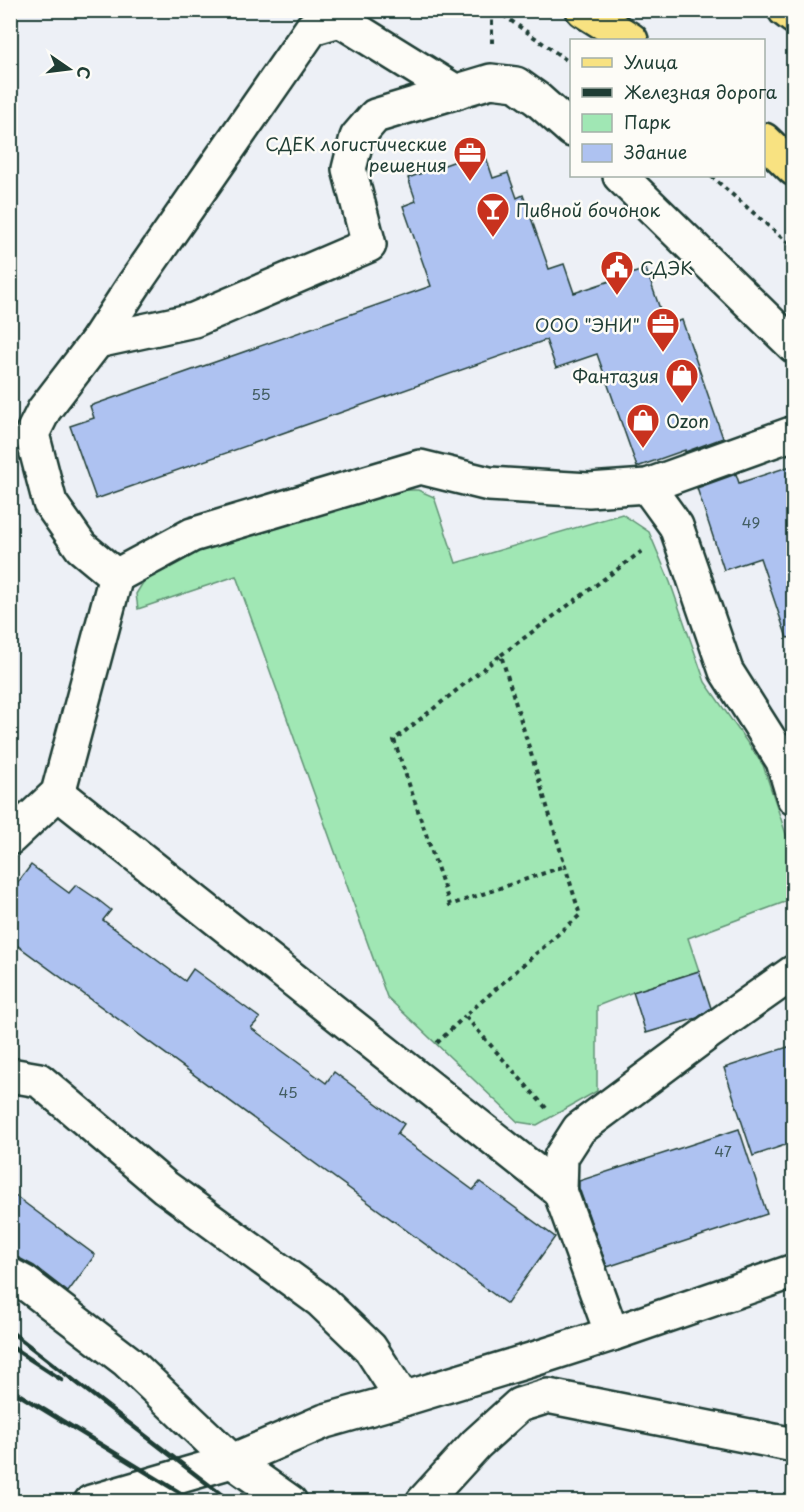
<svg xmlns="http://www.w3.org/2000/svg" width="804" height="1512" font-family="'Playpen Sans',sans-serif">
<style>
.green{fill:#a0e7b4;stroke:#609274;stroke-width:1.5}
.building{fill:#aec2f1;stroke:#1f3d34;stroke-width:1.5}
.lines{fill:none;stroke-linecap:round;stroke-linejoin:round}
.minor-casing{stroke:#1f3d34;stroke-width:38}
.major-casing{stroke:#1f3d34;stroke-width:38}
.path{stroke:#1f3d34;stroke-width:4;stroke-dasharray:4.5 4.5;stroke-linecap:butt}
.minor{stroke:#fdfcf7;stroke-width:33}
.major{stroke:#f8e281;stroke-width:33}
.rail{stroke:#1f3d34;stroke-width:4.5}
.labels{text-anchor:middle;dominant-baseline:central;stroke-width:5;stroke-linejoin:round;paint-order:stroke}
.number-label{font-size:15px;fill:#435e63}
.poi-label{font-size:18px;fill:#1f3d34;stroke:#fdfcf7;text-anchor:end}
</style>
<rect width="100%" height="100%" fill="#edf0f6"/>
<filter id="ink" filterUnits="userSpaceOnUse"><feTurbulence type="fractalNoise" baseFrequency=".0167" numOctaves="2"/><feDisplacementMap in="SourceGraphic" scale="12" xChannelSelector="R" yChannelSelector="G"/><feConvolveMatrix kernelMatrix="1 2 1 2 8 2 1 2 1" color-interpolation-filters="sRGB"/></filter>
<g filter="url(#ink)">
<path class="green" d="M 396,490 L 418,490 L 434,497 L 456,563 L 622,514 L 649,532 L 670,582 L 705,682 L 763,765 L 793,855 L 793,899 L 688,938 L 699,971 L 633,992 L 597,1006 L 597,1091 L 537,1125 L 518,1122 L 387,997 L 236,576 L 138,609 L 136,594 L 150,571 L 181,554 Z"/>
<g class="building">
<path d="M 484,151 L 493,178 L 508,173 L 517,198 L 523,195 L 549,269 L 564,264 L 574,293 L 646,269 L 666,326 L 682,320 L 723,438 L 685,452 L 685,450 L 637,467 L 597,354 L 556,368 L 546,340 L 96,499 L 70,426 L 94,418 L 90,406 L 431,286 L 403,206 L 416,201 L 408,178 Z"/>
<path d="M 794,465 L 794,637 L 787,638 L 760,558 L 724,570 L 697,488 L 736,474 L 739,483 Z"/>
<path d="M 31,865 L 69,893 L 76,885 L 97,899 L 111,910 L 103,920 L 185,981 L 193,969 L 260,1018 L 251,1028 L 326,1083 L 334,1072 L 404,1124 L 397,1134 L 473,1190 L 480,1182 L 555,1237 L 507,1304 L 10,940 L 10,893 Z"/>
<path d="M 699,971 L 711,1008 L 697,1018 L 646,1033 L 633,992 Z"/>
<path d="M 794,1045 L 794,1142 L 753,1156 L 724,1068 Z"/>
<path d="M 739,1129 L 767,1214 L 607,1267 L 579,1188 L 579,1181 Z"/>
<path d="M 10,1192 L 95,1255 L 68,1292 L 34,1266 L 19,1258 L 10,1256 Z"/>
</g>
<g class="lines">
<defs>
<g id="minor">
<path d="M 620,176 L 794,346"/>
<path d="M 97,341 L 194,320 L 369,245 L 349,169 L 357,137 L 375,116 L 491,81 L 516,84 L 537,99 L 572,130"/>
<path d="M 647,486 L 676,526 L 726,671 L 783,761 L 794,798"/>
<path d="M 116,576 L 81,547 L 50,503 L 32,434 L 44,410 L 97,341 L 135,283 L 312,28 L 340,20 L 456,92"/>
<path d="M 58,793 L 560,1191"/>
<path d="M 10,838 L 58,793 L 116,576 L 192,535 L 420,467 L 489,484 L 589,490 L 647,486 L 794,433"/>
<path d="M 10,1075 L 39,1080 L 165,1187 L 321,1301 L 370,1348 L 403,1399"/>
<path d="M 10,1275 L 25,1283 L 127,1361 L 232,1461 L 325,1421 L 403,1399 L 534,1359 L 612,1334 L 794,1271"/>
<path d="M 612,1334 L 560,1191 L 561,1157 L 579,1129 L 709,1032 L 794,972"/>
<path d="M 91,1502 L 232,1461 L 290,1502"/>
<path d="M 423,1502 L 476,1444 L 519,1405 L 548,1396 L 794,1445"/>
</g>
<g id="major">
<path d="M 583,10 L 631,40"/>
<path d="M 785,10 L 794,17"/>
<path d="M 764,140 L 794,169"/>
</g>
</defs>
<use href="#minor" class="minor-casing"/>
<use href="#major" class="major-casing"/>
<g class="path">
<path d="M 496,10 L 572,64"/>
<path d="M 492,43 L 492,10"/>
<path d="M 711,176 L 794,248"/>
<path d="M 501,655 L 642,551"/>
<path d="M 437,1043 L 465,1016"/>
<path d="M 546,1108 L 465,1016 L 580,915 L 501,655 L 394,740 L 450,905 L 565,866"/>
</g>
<use href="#minor" class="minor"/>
<use href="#major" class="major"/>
<g class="rail">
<path d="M 10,1331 L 231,1502"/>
<path d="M 10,1346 L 62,1380"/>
<path d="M 10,1389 L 195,1502"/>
</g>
</g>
</g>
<defs>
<symbol id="office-pin" viewBox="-11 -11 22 30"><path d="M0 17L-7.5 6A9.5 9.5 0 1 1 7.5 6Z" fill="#c8321e" stroke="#fdfcf7"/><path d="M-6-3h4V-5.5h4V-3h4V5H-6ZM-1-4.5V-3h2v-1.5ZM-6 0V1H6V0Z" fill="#fff"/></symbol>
<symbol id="bar-pin" viewBox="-11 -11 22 30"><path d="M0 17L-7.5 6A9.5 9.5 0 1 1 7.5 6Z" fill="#c8321e" stroke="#fdfcf7"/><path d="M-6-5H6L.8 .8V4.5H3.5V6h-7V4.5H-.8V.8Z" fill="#fff"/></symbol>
<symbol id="civic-pin" viewBox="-11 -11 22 30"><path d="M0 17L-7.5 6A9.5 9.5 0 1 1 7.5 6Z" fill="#c8321e" stroke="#fdfcf7"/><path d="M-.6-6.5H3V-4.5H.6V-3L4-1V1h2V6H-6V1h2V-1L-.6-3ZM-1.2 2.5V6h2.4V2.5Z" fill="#fff"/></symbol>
<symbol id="shop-pin" viewBox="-11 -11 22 30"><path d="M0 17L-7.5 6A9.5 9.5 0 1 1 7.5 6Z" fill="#c8321e" stroke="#fdfcf7"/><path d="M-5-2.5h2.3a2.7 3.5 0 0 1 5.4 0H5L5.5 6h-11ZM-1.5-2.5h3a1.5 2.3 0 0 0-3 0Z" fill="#fff"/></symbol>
</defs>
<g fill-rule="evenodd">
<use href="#office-pin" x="451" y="134" width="38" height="52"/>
<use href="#bar-pin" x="474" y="190" width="38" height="52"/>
<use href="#civic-pin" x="598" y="248" width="38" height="52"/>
<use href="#office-pin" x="644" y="305" width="38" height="52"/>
<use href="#shop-pin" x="663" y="356" width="38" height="52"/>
<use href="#shop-pin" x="624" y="401" width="38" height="52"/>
</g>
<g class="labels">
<g class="number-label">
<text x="261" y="393">55</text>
<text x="751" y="521">49</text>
<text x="288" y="1091">45</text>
<text x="723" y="1150">47</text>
</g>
<g class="poi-label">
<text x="447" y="143">СДЕК логистические<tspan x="447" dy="21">решения</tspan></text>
<text x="516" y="209" text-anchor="start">Пивной бочонок</text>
<text x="640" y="267" text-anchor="start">СДЭК</text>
<text x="640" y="324">ООО "ЭНИ"</text>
<text x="659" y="375">Фантазия</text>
<text x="666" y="420" text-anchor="start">Ozon</text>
</g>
</g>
<rect width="804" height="1512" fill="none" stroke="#fdfcf7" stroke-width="36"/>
<rect x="18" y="18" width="768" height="1476" fill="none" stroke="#1f3d34" stroke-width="2" filter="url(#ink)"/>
<rect x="570" y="39" width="195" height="138" fill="#fdfcf7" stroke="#a4b0a9" stroke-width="1.5"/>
<rect x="582" y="58" width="30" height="9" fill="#f8e281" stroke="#a4b0a9" stroke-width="1.5"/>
<text x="624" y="69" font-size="18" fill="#1f3d34">Улица</text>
<rect x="582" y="88" width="30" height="9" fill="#1f3d34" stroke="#a4b0a9" stroke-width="1.5"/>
<text x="624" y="99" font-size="18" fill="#1f3d34">Железная дорога</text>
<rect x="582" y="114" width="30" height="18" fill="#a0e7b4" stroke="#a4b0a9" stroke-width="1.5"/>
<text x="624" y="129" font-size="18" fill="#1f3d34">Парк</text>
<rect x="582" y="144" width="30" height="18" fill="#aec2f1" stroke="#a4b0a9" stroke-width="1.5"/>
<text x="624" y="159" font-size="18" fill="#1f3d34">Здание</text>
<g transform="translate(69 69) rotate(104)" stroke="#fdfcf7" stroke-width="4.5" paint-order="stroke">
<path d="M0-4.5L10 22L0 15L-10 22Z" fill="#1f3d34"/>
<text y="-9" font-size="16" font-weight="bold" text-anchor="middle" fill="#1f3d34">С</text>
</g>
</svg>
